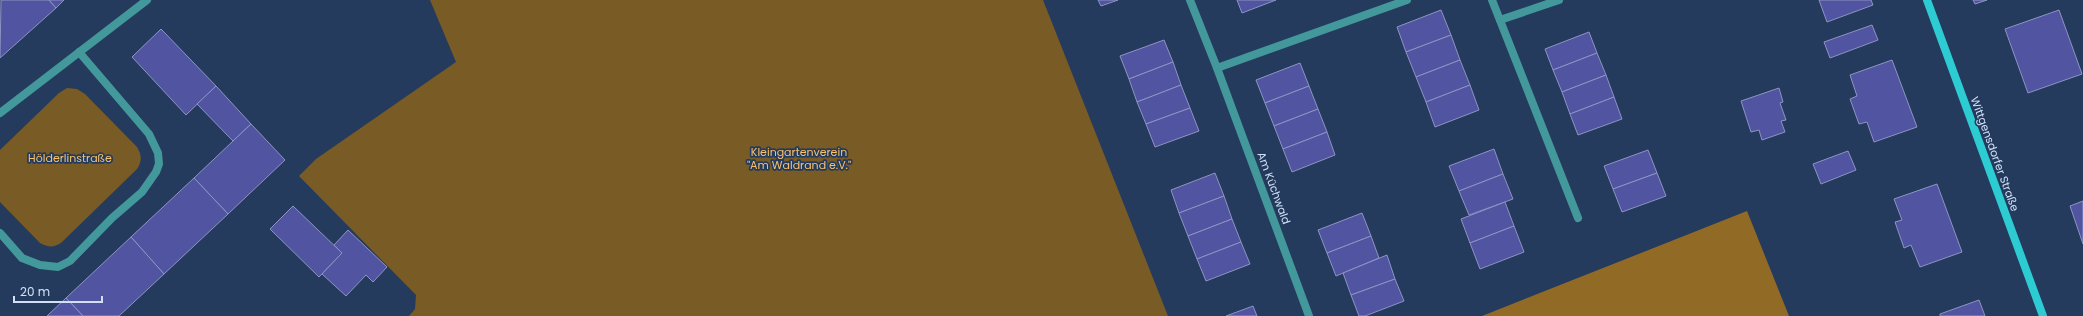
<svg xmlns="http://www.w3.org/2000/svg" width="2083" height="316" font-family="Poppins,sans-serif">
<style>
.green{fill:#795b25}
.forest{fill:#916b26}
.building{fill:#5154a1;stroke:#8e94c2}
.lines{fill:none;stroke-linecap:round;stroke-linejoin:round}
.lane{stroke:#43989b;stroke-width:8}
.street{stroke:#43989b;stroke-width:8}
.secondary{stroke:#2cccd2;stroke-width:8}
.labels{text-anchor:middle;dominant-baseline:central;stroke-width:3.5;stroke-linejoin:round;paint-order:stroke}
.park-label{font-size:11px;fill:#f7c26b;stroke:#243b5e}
.street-label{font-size:11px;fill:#d1e0f6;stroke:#243b5e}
</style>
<rect width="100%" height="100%" fill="#243b5e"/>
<g class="green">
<path d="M 430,0 L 1043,0 L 1168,316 L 409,316 L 415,309 L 416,295 L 299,176 L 316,159 L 456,62 Z"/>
<path d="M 67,88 L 77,89 L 85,94 L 137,147 C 142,156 142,161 137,169 L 61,243 C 53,248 48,247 40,243 L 0,202 L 0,150 L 59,93 Z"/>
</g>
<path class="forest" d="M 1747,211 L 1789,316 L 1482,316 Z"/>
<g class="building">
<path d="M 1,0 L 49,0 L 56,8 L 0,58 Z"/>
<path d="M 49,0 L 64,0 L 56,8 Z"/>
<path d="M 1098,0 L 1118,0 L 1101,6 Z"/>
<path d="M 1237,0 L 1276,0 L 1242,13 Z"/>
<path d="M 1819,0 L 1871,0 L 1873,5 L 1827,22 Z"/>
<path d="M 1973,0 L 1987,0 L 1975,4 Z"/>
<path d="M 1441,10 L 1451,35 L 1406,52 L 1397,27 Z"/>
<path d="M 2059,10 L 2082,74 L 2028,93 L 2005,29 Z"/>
<path d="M 1872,25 L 1878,40 L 1830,58 L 1824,42 Z"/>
<path d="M 161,29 L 216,86 L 186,115 L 132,57 Z"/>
<path d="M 1589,32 L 1597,53 L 1553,70 L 1545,49 Z"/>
<path d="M 1451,35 L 1460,60 L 1416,77 L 1406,52 Z"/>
<path d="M 1164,40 L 1173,62 L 1129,79 L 1120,56 Z"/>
<path d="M 1597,53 L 1606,75 L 1562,92 L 1553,70 Z"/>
<path d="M 1460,60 L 1470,85 L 1426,102 L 1416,77 Z"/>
<path d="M 1892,60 L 1917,127 L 1874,142 L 1867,122 L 1859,124 L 1850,99 L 1857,96 L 1850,75 Z"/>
<path d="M 1173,62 L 1181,85 L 1137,102 L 1129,79 Z"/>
<path d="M 1300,63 L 1309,86 L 1265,103 L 1256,80 Z"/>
<path d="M 1606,75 L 1614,97 L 1570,114 L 1562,92 Z"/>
<path d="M 1181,85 L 1190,108 L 1146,124 L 1137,102 Z"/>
<path d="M 1470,85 L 1479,110 L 1435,127 L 1426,102 Z"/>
<path d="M 216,86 L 251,124 L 233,141 L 197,104 Z"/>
<path d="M 1309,86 L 1318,109 L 1274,126 L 1265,103 Z"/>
<path d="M 1779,88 L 1783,102 L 1780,103 L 1786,120 L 1781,121 L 1785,132 L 1762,140 L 1759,130 L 1751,132 L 1741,101 Z"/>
<path d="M 1614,97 L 1622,119 L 1578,135 L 1570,114 Z"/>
<path d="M 1190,108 L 1199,131 L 1155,147 L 1146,124 Z"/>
<path d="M 1318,109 L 1327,132 L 1283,149 L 1274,126 Z"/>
<path d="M 251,124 L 285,160 L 228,214 L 194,178 Z"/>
<path d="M 1327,132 L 1335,155 L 1292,172 L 1283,149 Z"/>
<path d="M 1494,149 L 1503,174 L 1459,191 L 1449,166 Z"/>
<path d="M 1648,150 L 1657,173 L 1613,189 L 1604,166 Z"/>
<path d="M 1848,151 L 1856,170 L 1821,184 L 1813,164 Z"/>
<path d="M 1215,173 L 1224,196 L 1179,213 L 1171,190 Z"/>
<path d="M 1657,173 L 1666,196 L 1622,212 L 1613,189 Z"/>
<path d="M 1503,174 L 1513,199 L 1469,215 L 1459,191 Z"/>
<path d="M 194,178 L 228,214 L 164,274 L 131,237 Z"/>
<path d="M 1937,184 L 1962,252 L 1920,267 L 1911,245 L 1904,248 L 1895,222 L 1902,220 L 1894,199 Z"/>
<path d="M 1224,196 L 1232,219 L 1188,236 L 1179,213 Z"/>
<path d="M 2083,201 L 2083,244 L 2070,206 Z"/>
<path d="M 1505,202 L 1514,226 L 1470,243 L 1461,219 Z"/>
<path d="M 293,206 L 342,253 L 319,277 L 270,229 Z"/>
<path d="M 1362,213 L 1371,236 L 1327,253 L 1318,230 Z"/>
<path d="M 1232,219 L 1241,242 L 1197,259 L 1188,236 Z"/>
<path d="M 1514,226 L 1524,252 L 1480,269 L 1470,243 Z"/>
<path d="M 348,230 L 387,267 L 373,282 L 366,275 L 346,296 L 322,274 L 342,253 L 334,245 Z"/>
<path d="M 1371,236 L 1379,258 L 1336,276 L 1327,253 Z"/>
<path d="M 131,237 L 164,274 L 119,316 L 83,316 L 66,298 Z"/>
<path d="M 1241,242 L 1250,264 L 1206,281 L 1197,259 Z"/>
<path d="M 1387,255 L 1395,279 L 1351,295 L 1343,273 Z"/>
<path d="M 1395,279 L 1404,301 L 1365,316 L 1359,316 L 1351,295 Z"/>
<path d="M 66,298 L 83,316 L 47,316 Z"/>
<path d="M 1979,300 L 1985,316 L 1940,316 L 1940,314 Z"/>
<path d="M 1253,306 L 1257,316 L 1226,316 Z"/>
</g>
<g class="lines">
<path class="lane" d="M 0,233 L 22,258 L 40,265 L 58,267 L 70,261 L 112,218 L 142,192 L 156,172 L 159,164 L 158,153 L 149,134 L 79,52"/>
<g class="street">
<path d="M 1190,0 L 1217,68 L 1309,316"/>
<path d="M 1492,0 L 1578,218"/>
<path d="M 1500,20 L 1559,0"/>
<path d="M 1217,68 L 1407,0"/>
<path d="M 0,113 L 147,0"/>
</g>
<path class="secondary" d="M 1927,0 L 2043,316"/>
</g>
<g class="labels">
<g class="park-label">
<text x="799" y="152">Kleingartenverein<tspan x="799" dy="13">"Am Waldrand e.V."</tspan></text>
<text x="70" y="158">Hölderlinstraße</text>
</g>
<g class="street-label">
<text transform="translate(1995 154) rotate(70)">Wittgensdorfer Straße</text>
<text transform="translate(1274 188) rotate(70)">Am Küchwald</text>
</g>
</g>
<path d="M14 296v6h88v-6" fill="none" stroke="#d1e0f6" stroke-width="2"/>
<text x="20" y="296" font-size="12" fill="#d1e0f6" stroke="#243b5e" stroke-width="3" paint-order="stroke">20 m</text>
</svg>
